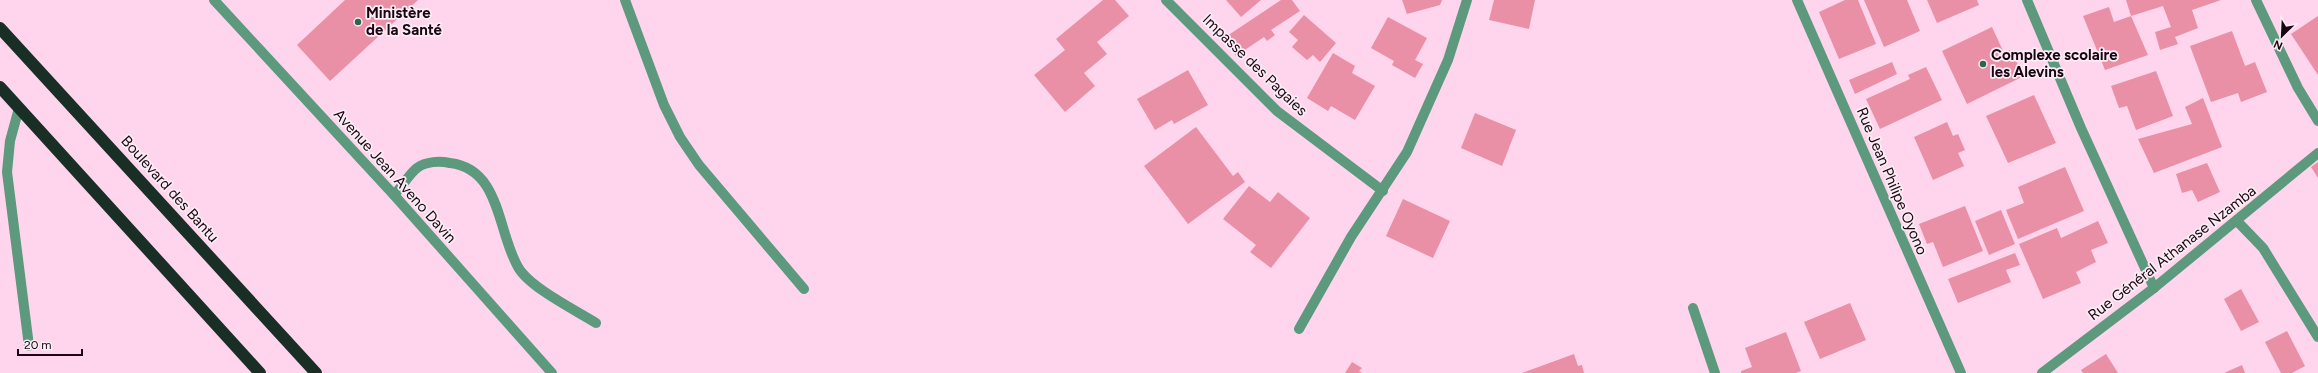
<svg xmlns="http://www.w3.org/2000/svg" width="2318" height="373" font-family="Figtree,sans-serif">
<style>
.building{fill:#e990a6}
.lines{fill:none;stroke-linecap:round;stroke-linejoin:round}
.minor{stroke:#5c997d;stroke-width:10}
.highway{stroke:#192f25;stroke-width:12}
.poi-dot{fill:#2d664e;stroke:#faecf3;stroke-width:1.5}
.labels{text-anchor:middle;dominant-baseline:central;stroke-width:3.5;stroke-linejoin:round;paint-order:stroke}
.poi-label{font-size:15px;font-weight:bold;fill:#1b0513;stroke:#faecf3;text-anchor:start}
.street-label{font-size:15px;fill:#1b0513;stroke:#faecf3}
</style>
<rect width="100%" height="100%" fill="#ffd5ed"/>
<g class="building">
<path d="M 345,0 L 418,0 L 330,81 L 297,45 Z"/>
<path d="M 1103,0 L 1115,0 L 1129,16 L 1097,42 L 1107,54 L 1084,73 L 1095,86 L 1065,112 L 1034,75 L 1065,50 L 1056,39 Z"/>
<path d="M 1226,0 L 1261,0 L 1241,17 Z"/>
<path d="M 1281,0 L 1292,0 L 1300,11 L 1271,30 L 1275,35 L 1267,41 L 1264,37 L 1236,56 L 1224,38 Z"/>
<path d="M 1402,0 L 1442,0 L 1440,5 L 1407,14 Z"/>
<path d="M 1494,0 L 1535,0 L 1529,29 L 1489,20 Z"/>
<path d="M 1845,0 L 1858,0 L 1876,44 L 1839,59 L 1819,12 Z"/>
<path d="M 1864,0 L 1907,0 L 1920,31 L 1884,47 Z"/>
<path d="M 1927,0 L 1977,0 L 1979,5 L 1937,23 Z"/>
<path d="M 2126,0 L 2221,0 L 2192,10 L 2198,28 L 2175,37 L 2178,44 L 2160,50 L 2155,32 L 2171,27 L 2163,6 L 2131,16 Z"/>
<path d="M 2109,7 L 2114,22 L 2131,16 L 2148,55 L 2105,70 L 2083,16 Z"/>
<path d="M 1304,15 L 1336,43 L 1320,62 L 1313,55 L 1307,60 L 1292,47 L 1298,40 L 1289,32 Z"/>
<path d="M 2318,16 L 2318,75 L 2291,34 Z"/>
<path d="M 1388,17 L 1427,38 L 1415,60 L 1423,64 L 1415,78 L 1392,65 L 1394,61 L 1371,48 Z"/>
<path d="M 1992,27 L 2004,53 L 2010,50 L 2024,76 L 1967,104 L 1942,51 Z"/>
<path d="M 2232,31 L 2245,66 L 2255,62 L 2267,92 L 2241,102 L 2238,93 L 2211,102 L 2190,46 Z"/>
<path d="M 1333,53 L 1355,66 L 1352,73 L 1375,86 L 1355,120 L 1331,106 L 1328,111 L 1307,98 Z"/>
<path d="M 1892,62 L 1897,74 L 1855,94 L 1849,80 Z"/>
<path d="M 1926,67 L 1942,100 L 1880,129 L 1866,99 L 1910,79 L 1908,75 Z"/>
<path d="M 1188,70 L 1208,105 L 1174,124 L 1172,120 L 1155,130 L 1137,99 Z"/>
<path d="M 2156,71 L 2173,116 L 2136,130 L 2127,106 L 2119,108 L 2111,86 Z"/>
<path d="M 2034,95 L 2056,143 L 2008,163 L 1986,116 Z"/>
<path d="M 2203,98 L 2222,147 L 2154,173 L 2138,139 L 2192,124 L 2185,107 Z"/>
<path d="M 1475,113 L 1516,130 L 1502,166 L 1461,148 Z"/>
<path d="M 1947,122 L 1953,136 L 1958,134 L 1965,150 L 1958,153 L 1964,166 L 1933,180 L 1914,137 Z"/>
<path d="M 1196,127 L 1233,176 L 1238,172 L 1245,182 L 1188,224 L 1144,166 Z"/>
<path d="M 2318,162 L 2318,178 L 2311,167 Z"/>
<path d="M 2207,163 L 2220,192 L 2198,202 L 2192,190 L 2182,193 L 2176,174 Z"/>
<path d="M 2065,167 L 2084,211 L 2018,239 L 2006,210 L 2024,203 L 2018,187 Z"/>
<path d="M 1249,186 L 1270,202 L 1278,192 L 1310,218 L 1271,268 L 1250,252 L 1256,245 L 1223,219 Z"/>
<path d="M 1403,199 L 1450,221 L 1433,258 L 1386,236 Z"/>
<path d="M 1965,206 L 1983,251 L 1943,267 L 1933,242 L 1927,244 L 1919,224 Z"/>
<path d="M 2001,210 L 2015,244 L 1989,255 L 1975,221 Z"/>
<path d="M 2098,221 L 2108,243 L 2091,250 L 2096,262 L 2076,272 L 2081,283 L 2043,299 L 2019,244 L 2057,228 L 2061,238 Z"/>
<path d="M 2015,253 L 2020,265 L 2006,270 L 2011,282 L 1958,303 L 1948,279 Z"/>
<path d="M 2241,289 L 2259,322 L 2241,331 L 2224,299 Z"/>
<path d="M 1850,303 L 1866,340 L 1820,359 L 1804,322 Z"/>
<path d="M 2287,331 L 2305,366 L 2292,373 L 2281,373 L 2265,342 Z"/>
<path d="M 1786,332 L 1801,371 L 1796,373 L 1741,373 L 1741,371 L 1752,367 L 1745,348 Z"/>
<path d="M 1574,354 L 1578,366 L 1582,365 L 1584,373 L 1522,373 Z"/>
<path d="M 2106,354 L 2118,373 L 2083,373 L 2081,370 Z"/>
<path d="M 1352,362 L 1362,368 L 1359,371 L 1362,373 L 1345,373 Z"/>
<path d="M 2242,365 L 2245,373 L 2224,373 Z"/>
</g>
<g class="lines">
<g class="minor">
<path d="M 214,0 L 394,195 L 552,373"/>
<path d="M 625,0 L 664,105 L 680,137 L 699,165 L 804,289"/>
<path d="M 1166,0 L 1277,111 L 1383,191"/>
<path d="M 1797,0 L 1961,373"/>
<path d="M 2027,0 L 2081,128 L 2154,288"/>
<path d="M 2256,0 L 2298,88 L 2318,121"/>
<path d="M 19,108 L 10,141 L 7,172 L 29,346"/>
<path d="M 394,195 C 402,187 409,174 417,168 C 426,161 440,161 450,163 C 501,169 497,231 518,267 C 529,287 575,310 596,323"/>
<path d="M 2237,221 L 2263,248 L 2318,337"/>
<path d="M 1693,308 L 1715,373"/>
<path d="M 1299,329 L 1351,237 L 1407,152 L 1448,60 L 1467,0"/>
<path d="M 2042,373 L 2154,288 L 2318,153"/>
</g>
<g class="highway">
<path d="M 0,28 L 316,373"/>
<path d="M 0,87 L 260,373"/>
</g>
</g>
<g class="poi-dot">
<circle cx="358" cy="22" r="4"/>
<circle cx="1983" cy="64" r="4"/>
</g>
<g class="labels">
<g class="poi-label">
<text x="366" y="13">Ministère<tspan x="366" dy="17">de la Santé</tspan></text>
<text x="1991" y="55">Complexe scolaire<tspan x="1991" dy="17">les Alevins</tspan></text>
</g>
<g class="street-label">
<text transform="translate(1255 65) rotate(44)">Impasse des Pagaies</text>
<text transform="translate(395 176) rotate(48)">Avenue Jean Aveno Davin</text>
<text transform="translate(1892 181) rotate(67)">Rue Jean Philipe Oyono</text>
<text transform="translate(170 189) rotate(48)">Boulevard des Bantu</text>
<text transform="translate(2172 253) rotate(-38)">Rue Général Athanase Nzamba</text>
</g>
</g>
<g transform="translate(2282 36) rotate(204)" stroke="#faecf3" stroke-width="3" paint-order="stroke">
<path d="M0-3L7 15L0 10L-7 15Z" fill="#1b0513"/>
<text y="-6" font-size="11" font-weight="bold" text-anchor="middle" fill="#1b0513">N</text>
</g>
<path d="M18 349v6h64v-6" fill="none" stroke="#1b0513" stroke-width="2"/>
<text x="24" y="349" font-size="12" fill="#1b0513" stroke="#faecf3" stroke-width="3" paint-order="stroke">20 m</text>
</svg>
